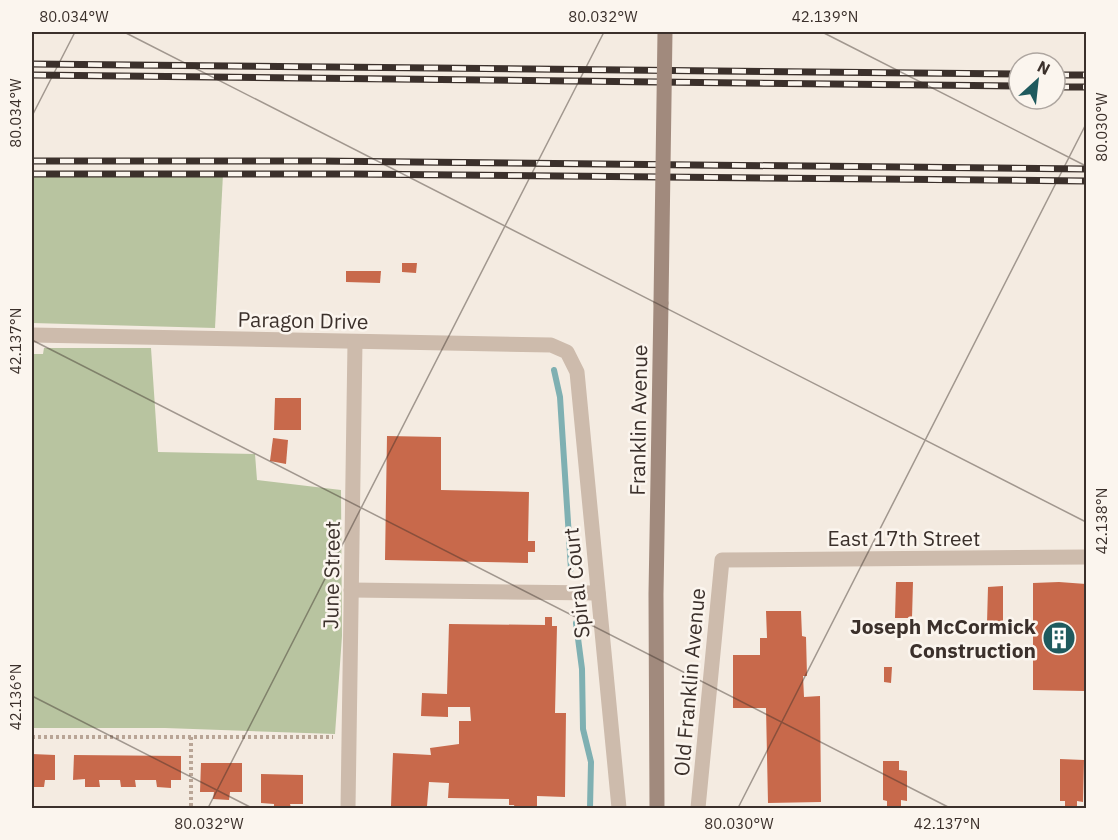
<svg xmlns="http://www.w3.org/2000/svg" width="1118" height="840" font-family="'IBM Plex Sans',sans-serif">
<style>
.green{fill:#b8c4a0}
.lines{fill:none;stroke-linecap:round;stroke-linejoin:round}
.stream{stroke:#7fb0b2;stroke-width:6}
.building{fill:#c8694b}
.path{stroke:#b9a596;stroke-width:4;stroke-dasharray:3 3;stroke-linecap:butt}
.street{stroke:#cdbbac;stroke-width:15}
.secondary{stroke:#a18a7d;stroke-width:15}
.rail-casing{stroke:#3b302b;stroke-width:7}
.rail{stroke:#fbf5ee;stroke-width:4.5;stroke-dasharray:14;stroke-linecap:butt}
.secondary-bridge{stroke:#a18a7d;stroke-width:15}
.ticks{fill:none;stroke:#3b302b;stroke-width:1.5;stroke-opacity:0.45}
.labels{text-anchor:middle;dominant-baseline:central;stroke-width:5;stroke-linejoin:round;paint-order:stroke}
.street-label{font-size:21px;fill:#3b302b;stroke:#fbf5ee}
.poi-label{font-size:21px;font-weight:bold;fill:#3b302b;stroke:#fbf5ee;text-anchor:end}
.neatline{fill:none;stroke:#3b302b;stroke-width:2}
.ticks-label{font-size:15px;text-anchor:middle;fill:#3b302b}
</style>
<rect width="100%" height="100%" fill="#f4ebe1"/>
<g class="green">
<path d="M 32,174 L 223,174 L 215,328 L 32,323 Z"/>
<path d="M 44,348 L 151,348 L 158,452 L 255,454 L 257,480 L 341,490 L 342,636 L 335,734 L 165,728 L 32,728 L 32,354 L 43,354 Z"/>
</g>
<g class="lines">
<g class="stream">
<path d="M 554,370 L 560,397 L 571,569"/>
<path d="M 576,623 L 582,669 L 583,729 L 591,762 L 590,808"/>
</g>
</g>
<g class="building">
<path d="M 402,263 L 417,263 L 416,273 L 402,272 Z"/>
<path d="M 346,271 L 381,271 L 380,283 L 346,282 Z"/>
<path d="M 275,398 L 301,398 L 301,430 L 274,430 Z"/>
<path d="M 387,436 L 441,437 L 441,490 L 529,492 L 528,541 L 535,541 L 535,552 L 528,552 L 528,563 L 385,560 Z"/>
<path d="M 273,438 L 288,440 L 286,464 L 270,461 Z"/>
<path d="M 896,582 L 913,582 L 912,618 L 895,618 Z"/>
<path d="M 1059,582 L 1086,584 L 1085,691 L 1033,690 L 1033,583 Z"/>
<path d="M 1003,586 L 1003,624 L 998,624 L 999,629 L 991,629 L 991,624 L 987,623 L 988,587 Z"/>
<path d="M 766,611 L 801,611 L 802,636 L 806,637 L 807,676 L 803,676 L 804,697 L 820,696 L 821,802 L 768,803 L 766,708 L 733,708 L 733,655 L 760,655 L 760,638 L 767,638 Z"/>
<path d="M 545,617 L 552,617 L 552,626 L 557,626 L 555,713 L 566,713 L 565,797 L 537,796 L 537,808 L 515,808 L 514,805 L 509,805 L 509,799 L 448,798 L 449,783 L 429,782 L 427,806 L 391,806 L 393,753 L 431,755 L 430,748 L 459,744 L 459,721 L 471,721 L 470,707 L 448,707 L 448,717 L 421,716 L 422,693 L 447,694 L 449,624 L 545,625 Z"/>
<path d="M 884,667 L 892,667 L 891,683 L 884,682 Z"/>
<path d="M 32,754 L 55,755 L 55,780 L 45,780 L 44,787 L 32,787 Z"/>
<path d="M 74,755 L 181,756 L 181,780 L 171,780 L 171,788 L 157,787 L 156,780 L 135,780 L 136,787 L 121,787 L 120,780 L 99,780 L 100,787 L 85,787 L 85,779 L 73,780 Z"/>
<path d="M 1060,759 L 1084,760 L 1083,802 L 1077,801 L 1077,808 L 1065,808 L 1065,801 L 1060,801 Z"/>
<path d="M 883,761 L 899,761 L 899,770 L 907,771 L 907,801 L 901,800 L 901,808 L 887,808 L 887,801 L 883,800 Z"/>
<path d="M 201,763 L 242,763 L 242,792 L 230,792 L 229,800 L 213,799 L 214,792 L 200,792 Z"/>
<path d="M 261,774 L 303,775 L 303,804 L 290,804 L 291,808 L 274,808 L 274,804 L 261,803 Z"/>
</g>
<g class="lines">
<g class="path">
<path d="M 32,737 L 333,737"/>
<path d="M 191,737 L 191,808"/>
</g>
<g class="street">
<path d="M 32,335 L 551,345 L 567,352 L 577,372 L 619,808"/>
<path d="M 351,590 L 598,593"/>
<path d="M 348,808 L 355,342"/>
<path d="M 698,808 L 722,560 L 1086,557"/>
</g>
<path class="secondary" d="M 657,808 L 656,594 L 661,303"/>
<defs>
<g id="rail">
<path d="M 32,64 L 1019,74"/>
<path d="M 32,75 L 1019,86"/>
<path d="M 1055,75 L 1086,75"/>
<path d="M 1055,87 L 1086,87"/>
<path d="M 32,161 L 319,161 L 1086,169"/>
<path d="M 32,174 L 352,174 L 1086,181"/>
</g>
</defs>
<use href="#rail" class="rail-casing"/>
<use href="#rail" class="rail"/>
<path class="secondary-bridge" d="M 661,303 L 665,32"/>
</g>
<path class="ticks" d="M 124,32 L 1086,522M 822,32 L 1086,166M 32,116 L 75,32M 32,340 L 950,808M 32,696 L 252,808M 208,808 L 604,32M 738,808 L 1086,124"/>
<defs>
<symbol id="building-disc" viewBox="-11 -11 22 22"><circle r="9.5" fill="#1f5a5e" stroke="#fbf5ee"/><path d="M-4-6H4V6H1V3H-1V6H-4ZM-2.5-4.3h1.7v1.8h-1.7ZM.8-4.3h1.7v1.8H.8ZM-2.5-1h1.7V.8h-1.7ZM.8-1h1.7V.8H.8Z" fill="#fff"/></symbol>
</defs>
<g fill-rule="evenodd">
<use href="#building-disc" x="1040" y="619" width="38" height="38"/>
</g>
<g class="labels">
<g class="street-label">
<text transform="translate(303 320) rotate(1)">Paragon Drive</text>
<text transform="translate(638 420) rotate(-89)">Franklin Avenue</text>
<text x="904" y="538">East 17th Street</text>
<text transform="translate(331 575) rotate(-89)">June Street</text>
<text transform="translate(576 583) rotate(-96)">Spiral Court</text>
<text transform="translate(689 682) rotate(-85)">Old Franklin Avenue</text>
</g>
<g class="poi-label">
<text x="1036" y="626">Joseph McCormick<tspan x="1036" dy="24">Construction</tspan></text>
</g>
</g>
<rect width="1118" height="840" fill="none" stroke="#fbf5ee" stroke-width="66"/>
<g transform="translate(1037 81) rotate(27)"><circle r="28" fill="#fbf5ee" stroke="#aea6a0" stroke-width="1.5"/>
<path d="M0-4.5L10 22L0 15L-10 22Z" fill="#1f5a5e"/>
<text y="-9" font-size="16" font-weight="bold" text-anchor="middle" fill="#3b302b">N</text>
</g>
<rect x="33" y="33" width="1052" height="774" class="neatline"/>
<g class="ticks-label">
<text x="74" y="22">80.034°W</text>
<text x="603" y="22">80.032°W</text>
<text x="825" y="22">42.139°N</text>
<text transform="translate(16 113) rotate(-90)" y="5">80.034°W</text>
<text transform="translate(1102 127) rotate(-90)" y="5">80.030°W</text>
<text transform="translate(16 341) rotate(-90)" y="5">42.137°N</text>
<text transform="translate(1102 521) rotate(-90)" y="5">42.138°N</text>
<text transform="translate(16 697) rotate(-90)" y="5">42.136°N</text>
<text x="209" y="829">80.032°W</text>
<text x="739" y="829">80.030°W</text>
<text x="947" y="829">42.137°N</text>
</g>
</svg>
